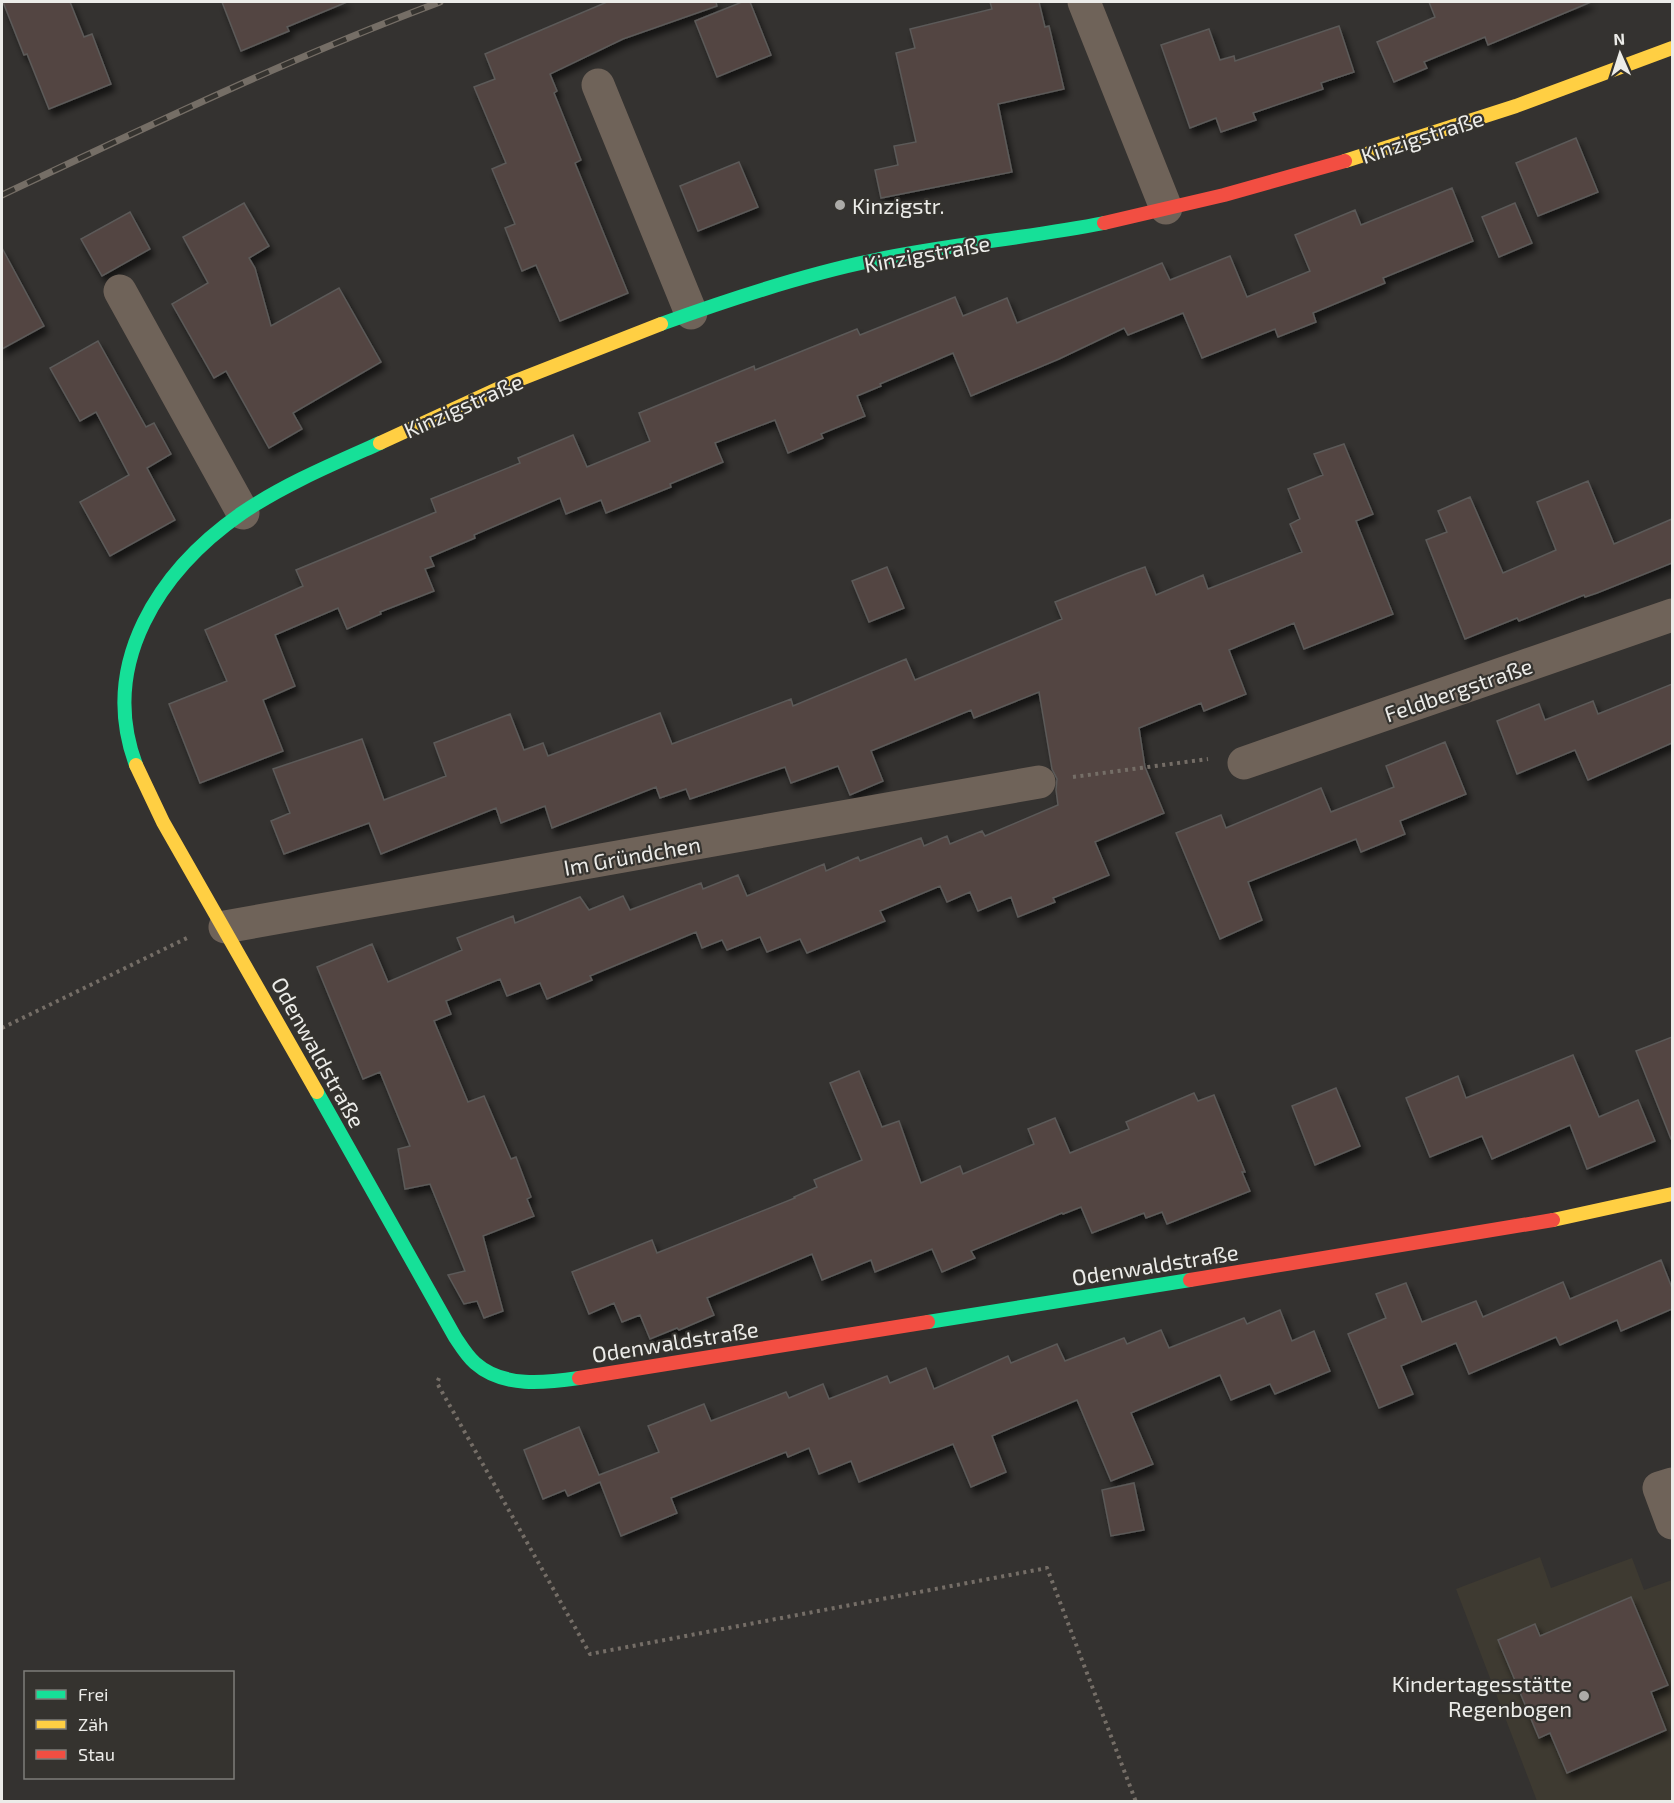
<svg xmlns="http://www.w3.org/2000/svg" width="1674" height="1803" font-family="'Exo 2',sans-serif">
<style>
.built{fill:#3e3a31}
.building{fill:#524542;stroke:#5c5a59;stroke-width:1.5;filter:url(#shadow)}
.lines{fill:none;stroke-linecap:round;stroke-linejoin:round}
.path{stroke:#756e67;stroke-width:4;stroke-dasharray:3 4.5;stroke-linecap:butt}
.street{stroke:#6f6359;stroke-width:33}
.fast{stroke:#16e098;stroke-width:14}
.slow{stroke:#ffcf43;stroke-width:14}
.jam{stroke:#f24e42;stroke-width:14}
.rail-casing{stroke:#756e66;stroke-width:7}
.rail{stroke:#35332f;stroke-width:4.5;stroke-dasharray:14;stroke-linecap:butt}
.poi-dot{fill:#acaba8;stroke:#35332f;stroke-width:2}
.labels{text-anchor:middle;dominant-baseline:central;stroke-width:4.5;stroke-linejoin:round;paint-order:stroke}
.street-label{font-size:22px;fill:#ecece9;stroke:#35332f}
.poi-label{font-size:22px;fill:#ecece9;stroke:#35332f;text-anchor:start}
</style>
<defs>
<filter id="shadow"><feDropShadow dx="3.5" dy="6" stdDeviation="3" flood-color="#0009"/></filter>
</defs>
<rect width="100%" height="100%" fill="#343230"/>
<path class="built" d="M 1540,1557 L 1551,1588 L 1632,1558 L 1644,1590 L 1672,1580 L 1672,1801 L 1537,1801 L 1456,1589 Z"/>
<g class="building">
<path d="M 3,2 L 70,2 L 84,37 L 92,34 L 111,84 L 49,109 L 27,54 L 24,55 Z"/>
<path d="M 222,2 L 347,2 L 287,27 L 289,31 L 241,51 Z"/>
<path d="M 607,2 L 716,2 L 717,6 L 623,39 L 550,74 L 557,91 L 554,93 L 581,160 L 575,163 L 628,293 L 560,321 L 536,265 L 522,271 L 505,228 L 515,224 L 492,169 L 506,163 L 474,87 L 495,79 L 485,54 Z"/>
<path d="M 742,2 L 750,2 L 771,55 L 717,77 L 695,21 Z"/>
<path d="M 990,2 L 1039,2 L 1045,27 L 1049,26 L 1064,89 L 998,104 L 1012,172 L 881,198 L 875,170 L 898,165 L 894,146 L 916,142 L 896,53 L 915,48 L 910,29 L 992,9 Z"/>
<path d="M 1429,2 L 1591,2 L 1488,45 L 1485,37 L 1424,62 L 1427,68 L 1394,82 L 1377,42 L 1435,17 Z"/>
<path d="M 1339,26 L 1354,72 L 1321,83 L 1323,89 L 1253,113 L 1256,120 L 1221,132 L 1216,118 L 1190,128 L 1161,45 L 1209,29 L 1220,60 L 1234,56 L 1235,61 Z"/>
<path d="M 1576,138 L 1598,192 L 1538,216 L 1516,163 Z"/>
<path d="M 739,162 L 758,207 L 698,231 L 680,186 Z"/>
<path d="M 1452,188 L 1473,241 L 1383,278 L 1385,283 L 1313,313 L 1316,322 L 1278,337 L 1275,329 L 1202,358 L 1183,313 L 1128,335 L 1124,328 L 1059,359 L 971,396 L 953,353 L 880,384 L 881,386 L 857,396 L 865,416 L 821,434 L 823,438 L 788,453 L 775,420 L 715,443 L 723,462 L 670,484 L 671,487 L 606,513 L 601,500 L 566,514 L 560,498 L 474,535 L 475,538 L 430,557 L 434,566 L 425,569 L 434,591 L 380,612 L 381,614 L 347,629 L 338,608 L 275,635 L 295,686 L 263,700 L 283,751 L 200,783 L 169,704 L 227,681 L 205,630 L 303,586 L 296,570 L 436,512 L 431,499 L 520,463 L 518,458 L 573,435 L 587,467 L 650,441 L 639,413 L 754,366 L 755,370 L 857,329 L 860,335 L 955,297 L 963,316 L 1007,298 L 1017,323 L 1162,263 L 1170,280 L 1230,256 L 1247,297 L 1310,271 L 1295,235 L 1355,210 L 1361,225 Z"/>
<path d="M 244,203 L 269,246 L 249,258 L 255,268 L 271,326 L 339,288 L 381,362 L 293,413 L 302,429 L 269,448 L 226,371 L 214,378 L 172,304 L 208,283 L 183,237 Z"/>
<path d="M 1515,203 L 1532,243 L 1499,257 L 1482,217 Z"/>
<path d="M 130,212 L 150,249 L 102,276 L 81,239 Z"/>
<path d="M 2,248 L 44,326 L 2,349 Z"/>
<path d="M 98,341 L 146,427 L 154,423 L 171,454 L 147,468 L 175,520 L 110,556 L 80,502 L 129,475 L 96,412 L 80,421 L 50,368 Z"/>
<path d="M 1344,444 L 1373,514 L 1356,521 L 1393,614 L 1304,649 L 1294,623 L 1229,650 L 1246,694 L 1204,711 L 1201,703 L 1139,728 L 1145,767 L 1164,813 L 1095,842 L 1109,875 L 1053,898 L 1055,902 L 1018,917 L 1011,897 L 978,911 L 970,892 L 947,902 L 940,886 L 880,911 L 885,921 L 807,953 L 800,939 L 767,952 L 760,937 L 727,950 L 722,940 L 702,948 L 696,932 L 590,976 L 592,980 L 547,999 L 540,983 L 507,996 L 500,979 L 446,1001 L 451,1014 L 434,1021 L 468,1102 L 484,1096 L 511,1159 L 516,1157 L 531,1197 L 527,1199 L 534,1216 L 483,1236 L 503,1311 L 484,1318 L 477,1301 L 464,1304 L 448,1275 L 465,1271 L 430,1184 L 405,1189 L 398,1149 L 410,1146 L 380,1072 L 363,1079 L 317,967 L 372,944 L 388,982 L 462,950 L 457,938 L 513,916 L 515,923 L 580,897 L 589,910 L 623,896 L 630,910 L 701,883 L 703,889 L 738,875 L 747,896 L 824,864 L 826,871 L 858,857 L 860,861 L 921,838 L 924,846 L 947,836 L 950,844 L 982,831 L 985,836 L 1058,805 L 1056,790 L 1057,779 L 1052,769 L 1039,692 L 974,718 L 971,710 L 871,751 L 883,781 L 850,795 L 838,766 L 791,783 L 785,767 L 690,799 L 686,789 L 660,798 L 656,787 L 552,828 L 545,806 L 501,823 L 496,808 L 381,854 L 369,823 L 284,854 L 271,821 L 290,813 L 273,769 L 362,739 L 384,800 L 446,776 L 434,743 L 510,714 L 524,750 L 543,743 L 548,756 L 660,713 L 672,744 L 791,699 L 793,706 L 906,659 L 915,680 L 1062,619 L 1055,602 L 1128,573 L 1145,567 L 1156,595 L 1203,575 L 1208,589 L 1302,552 L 1290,524 L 1300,519 L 1288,489 L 1323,475 L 1314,454 Z"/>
<path d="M 1588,481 L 1614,544 L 1672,519 L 1672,563 L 1597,593 L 1585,597 L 1584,595 L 1519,621 L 1517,618 L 1465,639 L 1426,540 L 1447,532 L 1438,511 L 1470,497 L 1503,573 L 1556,550 L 1537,502 Z"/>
<path d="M 887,567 L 904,608 L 869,622 L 852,581 Z"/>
<path d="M 1672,684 L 1672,743 L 1588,780 L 1575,750 L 1517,774 L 1497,721 L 1539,704 L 1545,720 L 1593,701 L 1598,714 Z"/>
<path d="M 1445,742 L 1466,794 L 1400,821 L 1405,834 L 1361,852 L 1356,839 L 1248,882 L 1262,920 L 1220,939 L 1176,833 L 1221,815 L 1226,828 L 1321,788 L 1331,812 L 1394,787 L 1386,766 Z"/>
<path d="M 1672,1037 L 1672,1139 L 1671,1139 L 1636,1051 Z"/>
<path d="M 1573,1055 L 1599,1117 L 1638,1100 L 1655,1141 L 1587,1169 L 1570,1125 L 1492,1159 L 1482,1136 L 1430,1157 L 1406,1098 L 1458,1076 L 1466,1098 Z"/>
<path d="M 859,1071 L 882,1127 L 899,1121 L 921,1183 L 960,1166 L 963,1174 L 1034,1144 L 1028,1129 L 1055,1118 L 1070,1153 L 1129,1129 L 1126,1122 L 1194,1093 L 1198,1101 L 1214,1095 L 1245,1172 L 1242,1172 L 1250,1191 L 1167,1224 L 1162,1212 L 1146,1218 L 1144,1213 L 1092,1233 L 1081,1207 L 1063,1214 L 1062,1213 L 971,1251 L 975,1258 L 942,1272 L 932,1249 L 875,1272 L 871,1260 L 822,1280 L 812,1254 L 707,1298 L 714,1315 L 679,1330 L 677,1328 L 650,1339 L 640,1315 L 622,1322 L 614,1303 L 589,1314 L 572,1272 L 652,1240 L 657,1253 L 795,1198 L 794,1197 L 817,1187 L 814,1180 L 862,1160 L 830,1083 Z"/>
<path d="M 1336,1088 L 1360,1146 L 1315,1165 L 1292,1106 Z"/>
<path d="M 1661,1260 L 1672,1288 L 1672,1309 L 1621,1331 L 1617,1320 L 1560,1345 L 1556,1337 L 1469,1374 L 1456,1343 L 1401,1366 L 1413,1394 L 1379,1408 L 1348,1334 L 1386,1318 L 1376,1294 L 1406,1283 L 1422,1322 L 1476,1301 L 1483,1317 L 1563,1282 L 1570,1299 Z"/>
<path d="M 1280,1310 L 1292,1341 L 1314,1331 L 1330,1371 L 1275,1394 L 1270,1384 L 1231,1400 L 1220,1375 L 1131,1413 L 1153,1464 L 1111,1481 L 1077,1400 L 992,1436 L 1006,1472 L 971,1487 L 953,1444 L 859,1482 L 851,1461 L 819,1474 L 809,1448 L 788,1457 L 786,1452 L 671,1498 L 677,1513 L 621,1536 L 600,1482 L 568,1496 L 565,1490 L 543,1499 L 524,1450 L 579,1427 L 599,1475 L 659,1452 L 648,1426 L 704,1404 L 711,1421 L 786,1392 L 789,1398 L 823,1384 L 829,1399 L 887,1376 L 890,1383 L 926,1368 L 934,1389 L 1008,1356 L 1011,1363 L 1057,1344 L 1065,1361 L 1124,1338 L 1127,1344 L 1161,1330 L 1169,1348 L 1244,1318 L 1247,1324 Z"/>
<path d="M 1134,1483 L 1144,1530 L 1111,1536 L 1102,1490 Z"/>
<path d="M 1631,1597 L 1668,1685 L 1651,1692 L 1666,1730 L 1567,1773 L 1550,1733 L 1539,1738 L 1498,1640 L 1535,1624 L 1540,1636 Z"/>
</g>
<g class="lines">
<g class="path">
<path d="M 1073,777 L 1208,759"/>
<path d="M 2,1028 L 187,938"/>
<path d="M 439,1378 L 437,1383 L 590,1654 L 1047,1568 L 1136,1802"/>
</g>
<g class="street">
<path d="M 1084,2 L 1166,208"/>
<path d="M 598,85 L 691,313"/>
<path d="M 120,291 L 243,513"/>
<path d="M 1244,763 L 1672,615"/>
<path d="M 225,927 L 1039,782"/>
<path d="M 1672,1484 L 1659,1488 L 1672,1523"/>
</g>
<g class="fast">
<path d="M 661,324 C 730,299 802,275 875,260 C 951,244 1028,238 1104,223"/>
<path d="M 136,765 C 98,663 160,570 242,513 C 285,484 333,464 380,443"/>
<path d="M 317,1092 L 455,1337 C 461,1346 467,1356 475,1363 C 503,1388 545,1383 579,1378"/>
<path d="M 928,1322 L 1190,1280"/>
</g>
<g class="slow">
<path d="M 1345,161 L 1516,106 L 1672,48"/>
<path d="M 380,443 L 508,384 L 661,324"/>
<path d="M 136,765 L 163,822 L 317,1092"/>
<path d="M 1553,1220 L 1672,1194"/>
</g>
<g class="jam">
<path d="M 1104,223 L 1224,195 L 1345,161"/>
<path d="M 1190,1280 L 1553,1220"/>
<path d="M 579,1378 L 928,1322"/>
</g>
<defs>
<path id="rail" d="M 2,195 C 146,127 290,58 440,2"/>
</defs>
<use href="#rail" class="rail-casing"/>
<use href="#rail" class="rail"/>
</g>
<g class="poi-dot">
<circle cx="840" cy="205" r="6"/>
<circle cx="1584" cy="1696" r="6"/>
</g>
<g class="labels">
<g class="street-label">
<text transform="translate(1422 136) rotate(-18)">Kinzigstraße</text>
<text transform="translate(927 253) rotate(-10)">Kinzigstraße</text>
<text transform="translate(463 405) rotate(-24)">Kinzigstraße</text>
<text transform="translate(1458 689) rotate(-19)">Feldbergstraße</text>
<text transform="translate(632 855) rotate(-10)">Im Gründchen</text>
<text transform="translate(319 1052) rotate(61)">Odenwaldstraße</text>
<text transform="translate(1155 1264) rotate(-9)">Odenwaldstraße</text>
<text transform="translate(675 1341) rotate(-9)">Odenwaldstraße</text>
</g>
<g class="poi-label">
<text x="852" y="205">Kinzigstr.</text>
<text x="1572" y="1683" text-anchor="end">Kindertagesstätte<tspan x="1572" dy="25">Regenbogen</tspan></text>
</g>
</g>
<rect width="1674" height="1803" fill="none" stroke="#ecece9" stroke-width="6"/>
<rect x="24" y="1671" width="210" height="108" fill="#35332f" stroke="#7e7d79" stroke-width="1.5"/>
<rect x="36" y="1690" width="30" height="9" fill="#16e098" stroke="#7e7d79" stroke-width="1.5"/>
<text x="78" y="1701" font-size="18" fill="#ecece9">Frei</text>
<rect x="36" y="1720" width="30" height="9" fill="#ffcf43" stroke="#7e7d79" stroke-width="1.5"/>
<text x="78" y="1731" font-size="18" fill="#ecece9">Zäh</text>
<rect x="36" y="1750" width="30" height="9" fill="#f24e42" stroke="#7e7d79" stroke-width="1.5"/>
<text x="78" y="1761" font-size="18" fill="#ecece9">Stau</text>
<g transform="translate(1620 54) rotate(357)" stroke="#35332f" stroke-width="4.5" paint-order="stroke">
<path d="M0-4.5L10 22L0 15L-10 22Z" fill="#ecece9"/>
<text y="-9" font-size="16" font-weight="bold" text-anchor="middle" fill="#ecece9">N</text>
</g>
</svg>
